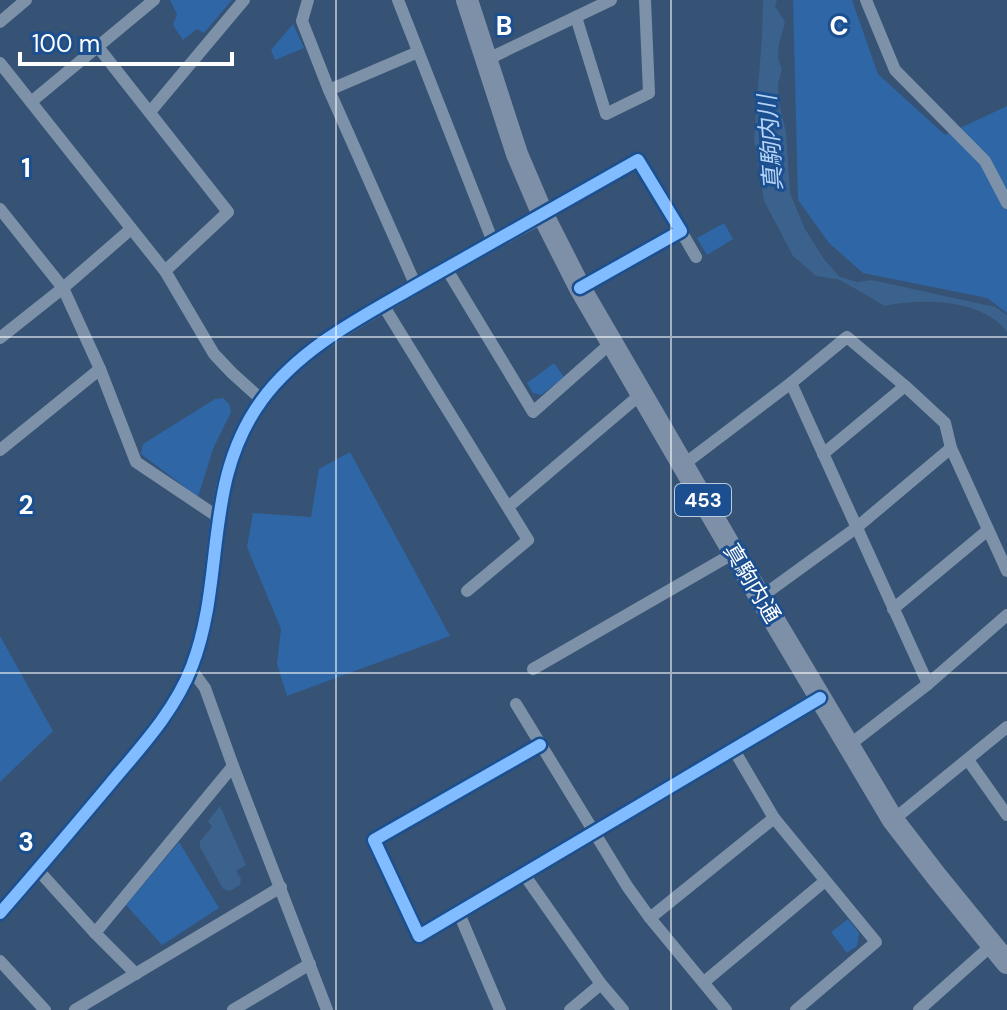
<svg xmlns="http://www.w3.org/2000/svg" width="1007" height="1010" font-family="'DM Sans','Noto Sans JP',sans-serif">
<style>
.green{fill:#2f66a5}
.water{fill:#3b618d}
.lines{fill:none;stroke-linecap:round;stroke-linejoin:round}
.minor{stroke:#7d92a8;stroke-width:12}
.tertiary{stroke:#7d92a8;stroke-width:16}
.trunk{stroke:#7e90a7;stroke-width:22}
.cycleway-casing{stroke:#1b4f8f;stroke-width:17}
.cycleway{stroke:#80bcff;stroke-width:12}
.grid{fill:none;stroke:#fff;stroke-width:2;stroke-opacity:0.55}
.labels{text-anchor:middle;dominant-baseline:central;stroke-width:6;stroke-linejoin:round;paint-order:stroke}
.shield{fill:#1b4f8f;stroke:#bbcadd;stroke-width:2}
.shield-label{font-size:20px;font-weight:bold;fill:#fff}
.street-label{font-size:22px;fill:#fff;stroke:#1b4f8f}
.water-label{font-size:24px;font-style:italic;fill:#b5d3f5;stroke:#1b4f8f}
.grid-label{font-size:26px;text-anchor:middle;font-weight:bold;fill:#fff;stroke:#1b4f8f;stroke-width:6;stroke-linejoin:round;paint-order:stroke}
</style>
<rect width="100%" height="100%" fill="#365274"/>
<g class="green">
<path d="M 232,0 L 204,33 L 197,29 L 183,40 L 173,25 L 177,14 L 170,0 Z"/>
<path d="M 793,0 L 852,0 L 878,74 L 945,135 L 1007,106 L 1007,313 L 987,298 L 863,273 L 829,243 L 798,200 Z"/>
<path d="M 293,24 L 304,48 L 275,60 L 271,50 Z"/>
<path d="M 724,223 L 733,239 L 707,255 L 697,238 Z"/>
<path d="M 554,363 L 564,377 L 541,395 L 533,393 L 527,383 Z"/>
<path d="M 223,398 L 229,404 L 231,412 L 213,449 L 198,497 L 141,454 L 143,444 L 215,399 Z"/>
<path d="M 350,452 L 450,636 L 287,696 L 277,664 L 281,629 L 247,547 L 253,513 L 311,517 L 319,469 Z"/>
<path d="M 0,636 L 53,731 L 0,782 Z"/>
<path d="M 179,842 L 219,908 L 162,945 L 126,905 Z"/>
<path d="M 848,919 L 859,933 L 857,946 L 847,953 L 831,932 Z"/>
</g>
<g class="water">
<path d="M 763,0 L 777,0 L 775,6 L 785,22 L 779,44 L 778,58 L 782,69 L 778,84 L 779,103 L 786,132 L 790,193 L 805,229 L 824,259 L 840,277 L 857,282 L 872,280 L 995,307 L 1007,315 L 1007,332 C 983,299 921,298 885,306 L 840,280 L 816,276 L 793,256 L 764,201 L 754,138 L 762,37 Z"/>
<path d="M 220,806 L 246,865 L 236,871 L 241,879 L 240,885 L 230,891 L 223,889 L 200,847 L 200,841 L 212,827 L 208,821 Z"/>
</g>
<g class="lines">
<g class="minor">
<path d="M 308,0 L 302,21 L 329,90 L 416,286"/>
<path d="M 398,0 L 493,242"/>
<path d="M 866,0 L 895,70 L 985,161 L 1007,203"/>
<path d="M 576,17 L 606,114 L 649,93 L 645,0"/>
<path d="M 0,22 L 26,0"/>
<path d="M 98,47 L 228,212 L 165,271"/>
<path d="M 486,60 L 611,0"/>
<path d="M 0,63 L 165,271 L 214,354 L 232,373 L 262,400"/>
<path d="M 329,90 L 418,52"/>
<path d="M 31,102 L 154,0"/>
<path d="M 150,112 L 244,0"/>
<path d="M 0,209 L 63,288 L 100,369 L 136,462 L 218,517"/>
<path d="M 543,215 L 638,160 L 681,231 L 580,288"/>
<path d="M 681,231 L 696,257"/>
<path d="M 446,268 L 533,412 L 611,343"/>
<path d="M 383,305 L 528,540 L 467,591"/>
<path d="M 0,338 L 63,288 L 131,229"/>
<path d="M 791,383 L 928,684"/>
<path d="M 0,450 L 100,369"/>
<path d="M 823,454 L 905,386"/>
<path d="M 683,465 L 791,383 L 847,337 L 905,386 L 945,423 L 951,448 L 1007,571"/>
<path d="M 508,507 L 641,394"/>
<path d="M 761,597 L 856,528 L 951,448"/>
<path d="M 893,609 L 988,530"/>
<path d="M 191,669 L 205,688 L 233,766 L 327,1010"/>
<path d="M 533,669 L 734,553"/>
<path d="M 516,704 L 627,886 L 650,918 L 726,1010"/>
<path d="M 540,745 L 374,840 L 419,936 L 820,698"/>
<path d="M 848,746 L 928,684 L 1007,615"/>
<path d="M 734,750 L 774,818 L 876,942 L 796,1010"/>
<path d="M 968,760 L 1007,815"/>
<path d="M 893,820 L 1007,727"/>
<path d="M 38,870 L 95,933 L 136,974"/>
<path d="M 523,873 L 601,984 L 623,1010"/>
<path d="M 458,911 L 500,1010"/>
<path d="M 650,918 L 774,818"/>
<path d="M 95,933 L 233,766"/>
<path d="M 0,961 L 45,1010"/>
<path d="M 704,982 L 825,881"/>
<path d="M 75,1010 L 281,887"/>
<path d="M 233,1010 L 310,964"/>
<path d="M 570,1010 L 601,984"/>
<path d="M 919,1010 L 992,945"/>
</g>
<path class="tertiary" d="M 0,913 C 37,871 73,828 110,784 C 140,748 175,711 192,666 C 226,577 201,483 262,400 C 295,354 347,326 395,298 C 444,269 493,242 543,215"/>
<path class="trunk" d="M 467,0 L 517,154 L 543,215 L 580,288 L 734,553 L 893,820 L 937,877 L 1007,963"/>
<defs>
<g id="cycleway">
<path d="M 540,745 L 374,840 L 419,936 L 820,698"/>
<path d="M 0,913 C 37,871 73,828 110,784 C 140,748 175,711 192,666 C 226,577 202,482 262,400 C 301,347 362,317 417,285 C 490,243 564,202 638,160 L 681,231 L 580,288"/>
</g>
</defs>
<use href="#cycleway" class="cycleway-casing"/>
<use href="#cycleway" class="cycleway"/>
</g>
<path class="grid" d="M 336,0 L 336,1010M 671,0 L 671,1010M 0,337 L 1007,337M 0,673 L 1007,673"/>
<g class="labels">
<rect class="shield" x="675" y="484" width="56" height="32" rx="6"/>
<g class="shield-label">
<text x="703" y="500">453</text>
</g>
<g class="street-label">
<text transform="translate(752 583) rotate(59)">真駒内通</text>
</g>
<g class="water-label">
<text transform="translate(770 143) rotate(-94)">真駒内川</text>
</g>
</g>
<g class="grid-label">
<text x="504" y="35">B</text>
<text x="839" y="35">C</text>
<text x="26" y="177">1</text>
<text x="26" y="514">2</text>
<text x="26" y="851">3</text>
</g>
<path d="M20 52v12h212v-12" fill="none" stroke="#ffffff" stroke-width="4"/>
<text x="32" y="52" font-size="24" fill="#ffffff" stroke="#1b4f8f" stroke-width="6" paint-order="stroke">100 m</text>
</svg>
